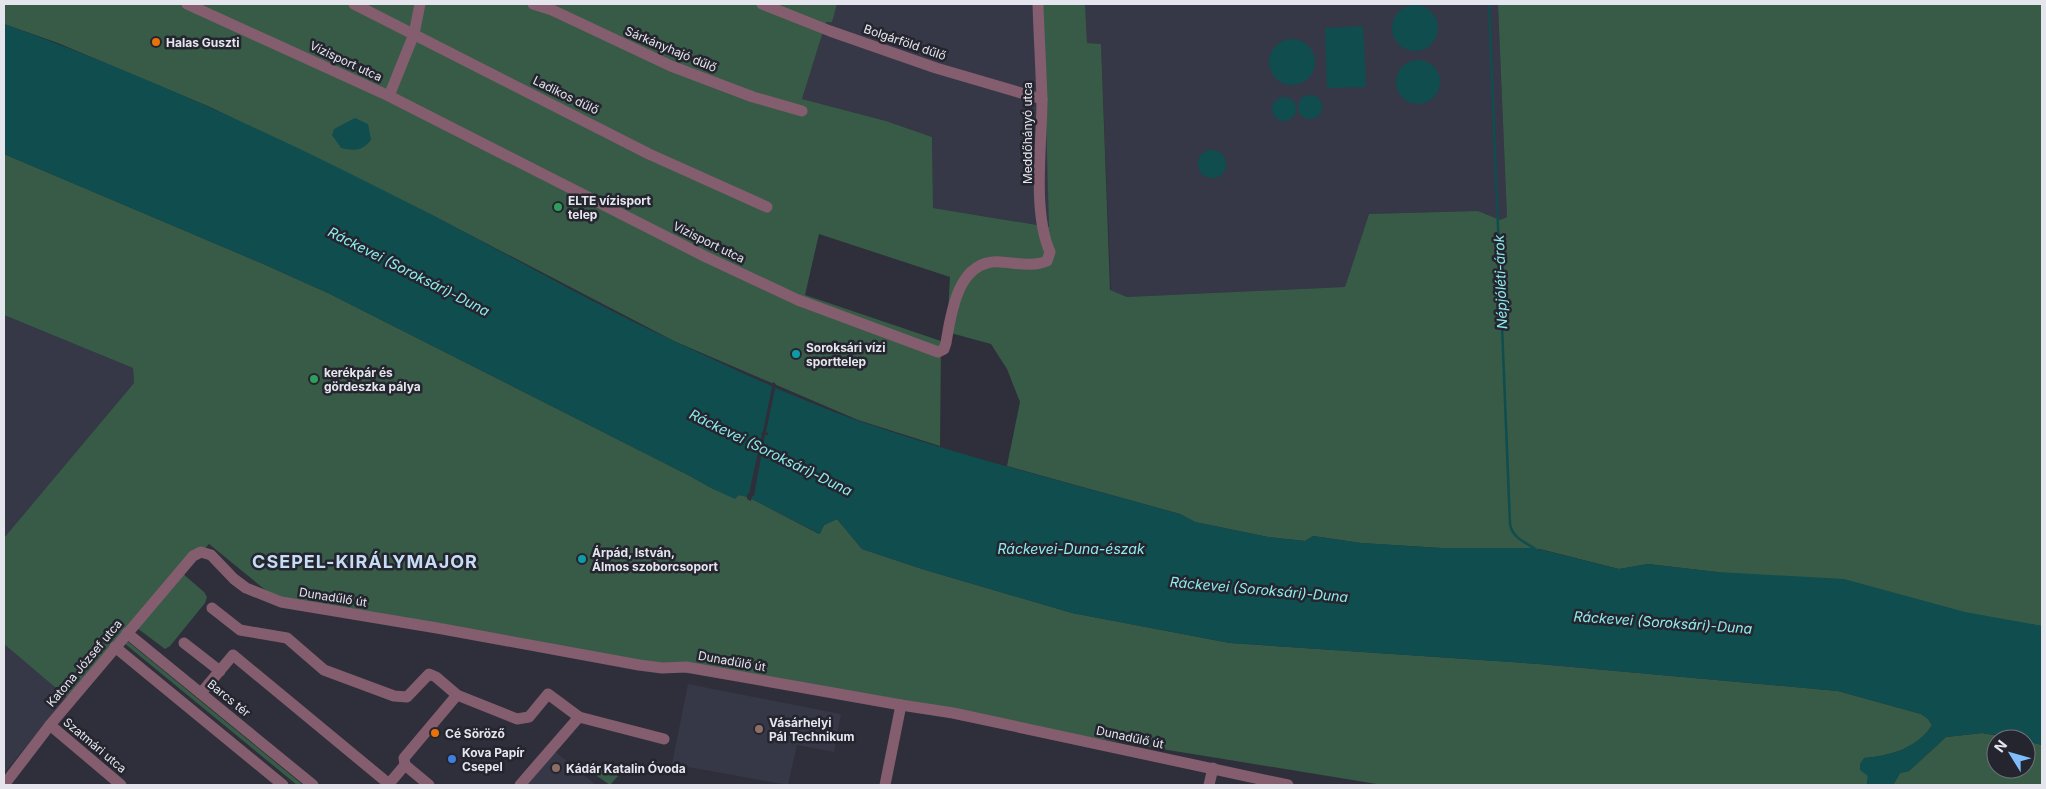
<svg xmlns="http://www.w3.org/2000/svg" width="2046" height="789" font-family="Inter,sans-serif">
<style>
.built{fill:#363848}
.green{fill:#385b47}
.water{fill:#104d4e}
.pier{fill:#2e2f3a}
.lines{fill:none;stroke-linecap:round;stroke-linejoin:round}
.stream{stroke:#104d4e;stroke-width:2.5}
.minor{stroke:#845e6e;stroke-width:11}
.food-dot{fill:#e8710a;stroke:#24252f;stroke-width:2}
.leisure-dot{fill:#2e9e5b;stroke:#24252f;stroke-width:2}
.culture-dot{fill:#0f9aa8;stroke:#24252f;stroke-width:2}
.education-dot{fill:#8d6e63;stroke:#24252f;stroke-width:2}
.shop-dot{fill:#3f7fe0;stroke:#24252f;stroke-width:2}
.labels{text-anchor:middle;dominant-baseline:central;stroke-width:5;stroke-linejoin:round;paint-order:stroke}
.poi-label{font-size:12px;font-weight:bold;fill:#e5e6ed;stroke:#24252f;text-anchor:start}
.street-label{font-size:12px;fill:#e5e6ed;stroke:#24252f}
.water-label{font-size:14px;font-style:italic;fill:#8eeced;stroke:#24252f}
.district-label{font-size:18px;font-weight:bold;letter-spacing:1px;fill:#c6dcf4;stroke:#24252f}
</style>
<rect width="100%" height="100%" fill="#2e2f3a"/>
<g class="built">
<path d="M 837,4 L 1043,4 L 1050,227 L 933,208 L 932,137 L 886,121 L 802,99 L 826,22 L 832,22 Z"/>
<path d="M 1085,4 L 1498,4 L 1507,217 L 1500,220 L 1478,211 L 1369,214 L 1345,287 L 1127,297 L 1111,291 L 1101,44 L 1087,43 Z"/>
<path d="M 4,315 L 133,368 L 134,383 L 4,538 Z"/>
<path d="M 4,644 L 67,697 L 4,773 Z"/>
<path d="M 688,684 L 841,714 L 834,752 L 797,745 L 788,785 L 672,764 Z"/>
<path d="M 553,750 L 596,785 L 524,785 Z"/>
</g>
<g class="green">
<path d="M 4,4 L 837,4 L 832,22 L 826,22 L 802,99 L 886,121 L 932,137 L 933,208 L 1049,227 L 1043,4 L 1085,4 L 1087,43 L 1101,44 L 1110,290 L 1127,297 L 1345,287 L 1369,214 L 1478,211 L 1500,220 L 1507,217 L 1498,4 L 2042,4 L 2042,626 L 1717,572 L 1648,564 L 1619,569 L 1540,549 L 1441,548 L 1361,543 L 1313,536 L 1305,541 L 1268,537 L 1195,522 L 1180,514 L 1007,466 L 1020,402 L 1007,369 L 991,344 L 947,332 L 950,277 L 819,234 L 805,295 L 941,341 L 940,446 L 858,420 L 674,341 L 430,214 L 210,107 L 58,43 L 4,24 Z"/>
<path d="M 4,154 L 261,263 L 328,293 L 690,476 L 713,489 L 748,497 L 819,534 L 824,525 L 837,519 L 862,549 L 922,569 L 1072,613 L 1230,643 L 1539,664 L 1838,691 L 1921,714 L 1928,719 L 1932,725 C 1918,748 1890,756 1864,758 L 1868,776 L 1867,785 L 1383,785 L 285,606 L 209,544 L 182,573 L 204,592 L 207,597 L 205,603 L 170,646 L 165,649 L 137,628 L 69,699 L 4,644 L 4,538 L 134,383 L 133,368 L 4,315 Z"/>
<path d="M 126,640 L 303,785 L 297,785 L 124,643 Z"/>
<path d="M 1982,733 L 2016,739 L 1996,739 L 1996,769 L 2026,769 L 2026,741 L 2042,745 L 2042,785 L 1893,785 L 1900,773 L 1909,771 L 1946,737 Z"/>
<path d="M 603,763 L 618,776 L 610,785 L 594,774 Z"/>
</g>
<g class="water">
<circle cx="1415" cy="28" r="23"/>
<path d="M 4,24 C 151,77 293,143 432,215 C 513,257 593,304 676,342 C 736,370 798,400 859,421 C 964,457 1073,484 1180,514 L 1195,522 L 1268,537 L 1305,541 L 1313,536 L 1361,543 L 1441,548 L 1534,548 L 1619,569 L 1648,564 L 1717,572 L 1844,579 L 1965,612 L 2042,626 L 2042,745 L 2026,741 L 2026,739 L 1982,733 L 1946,737 L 1909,771 L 1900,773 L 1893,785 L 1867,785 L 1868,776 L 1860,770 L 1860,764 L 1864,758 C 1890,756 1918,748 1932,725 L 1928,719 L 1921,714 L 1838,691 L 1539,664 L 1230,643 L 1072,613 L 922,569 L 862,549 L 837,519 L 824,525 L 820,534 L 748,497 L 739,495 L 735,499 L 713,489 L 690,476 L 328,293 L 261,263 L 4,154 Z"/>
<path d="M 1363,26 L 1366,87 L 1327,88 L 1325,28 Z"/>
<circle cx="1292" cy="62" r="23"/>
<circle cx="1418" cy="82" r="22"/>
<circle cx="1310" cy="107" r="12"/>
<circle cx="1284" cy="109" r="12"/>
<path d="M 355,118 L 368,124 L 371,140 C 362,151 355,151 341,148 L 332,135 L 334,129 Z"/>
<circle cx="1212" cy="164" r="14"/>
</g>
<path class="pier" d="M 773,382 L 776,384 L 766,432 L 768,433 L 768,435 L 765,435 L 754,496 L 752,496 L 751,501 L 747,499 L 747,495 L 749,493 L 762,434 L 761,433 L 763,431 Z"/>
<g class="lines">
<path class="stream" d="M 1489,4 L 1510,524 C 1512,537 1524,542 1534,548"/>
<g class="minor">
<path d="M 187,4 L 389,96 L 704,256 L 798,300 L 938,352 L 944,349 L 946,343 C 951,313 958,258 1001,262 C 1016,263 1033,267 1047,261 L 1050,252 C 1032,211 1042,144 1042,100 C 1041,68 1039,36 1038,4"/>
<path d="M 354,4 L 649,154 L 767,207"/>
<path d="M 533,4 L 552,10 L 671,66 L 753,97 L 802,111"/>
<path d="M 762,4 L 830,31 L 936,68 L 1042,99"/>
<path d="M 389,96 L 414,34 L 420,4"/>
<path d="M 212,608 L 240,630 L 287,638 L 324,670 L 394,696 L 407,697 L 429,674 L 436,677 L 457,695 L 517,719 L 529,717 L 548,694 L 579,717 L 664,739"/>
<path d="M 127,633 L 313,785"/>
<path d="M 184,643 L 220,671"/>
<path d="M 115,647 L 283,785"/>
<path d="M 201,693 L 233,655 L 389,784"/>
<path d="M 50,725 L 121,785"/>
<path d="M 4,785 L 50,725 L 193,556 L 201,552 L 211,555 L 234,579 L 246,588 L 281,602 L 437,628 L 639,665 L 662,668 L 686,667 L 901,705 L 953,713 L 1288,785"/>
<path d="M 388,785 L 405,765"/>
<path d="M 429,785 L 405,765 L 404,758 L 457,695"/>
<path d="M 520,785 L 579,717"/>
<path d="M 885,785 L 901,705"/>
<path d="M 1209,785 L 1213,768"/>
</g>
</g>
<g class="food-dot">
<circle cx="156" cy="42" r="5"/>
<circle cx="435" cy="733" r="5"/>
</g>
<g class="leisure-dot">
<circle cx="558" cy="207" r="5"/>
<circle cx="314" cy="379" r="5"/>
</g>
<g class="culture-dot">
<circle cx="796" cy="354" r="5"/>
<circle cx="582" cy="559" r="5"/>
</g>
<g class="education-dot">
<circle cx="759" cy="729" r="5"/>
<circle cx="556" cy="768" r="5"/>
</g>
<circle class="shop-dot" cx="452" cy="759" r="5"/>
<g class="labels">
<g class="poi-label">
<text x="166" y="42">Halas Guszti</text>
<text x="568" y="200">ELTE vízisport<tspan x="568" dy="14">telep</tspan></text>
<text x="806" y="347">Soroksári vízi<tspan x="806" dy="14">sporttelep</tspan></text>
<text x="324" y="372">kerékpár és<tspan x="324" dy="14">gördeszka pálya</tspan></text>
<text x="592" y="552">Árpád, István,<tspan x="592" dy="14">Álmos szoborcsoport</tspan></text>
<text x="769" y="722">Vásárhelyi<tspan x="769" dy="14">Pál Technikum</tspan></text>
<text x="445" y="733">Cé Söröző</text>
<text x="462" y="752">Kova Papír<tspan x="462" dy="14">Csepel</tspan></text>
<text x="566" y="768">Kádár Katalin Óvoda</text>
</g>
<g class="street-label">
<text transform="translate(905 42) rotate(19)">Bolgárföld dűlő</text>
<text transform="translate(671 49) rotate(23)">Sárkányhajó dűlő</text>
<text transform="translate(346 61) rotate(25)">Vízisport utca</text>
<text transform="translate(566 95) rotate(26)">Ladikos dűlő</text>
<text transform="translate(1027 133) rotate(-90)">Meddőhányó utca</text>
<text transform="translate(709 242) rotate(26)">Vízisport utca</text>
<text transform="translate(333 597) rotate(9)">Dunadűlő út</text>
<text transform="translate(732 661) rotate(10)">Dunadűlő út</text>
<text transform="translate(84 663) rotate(-50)">Katona József utca</text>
<text transform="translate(229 698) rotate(39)">Barcs tér</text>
<text transform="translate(1130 737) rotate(12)">Dunadűlő út</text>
<text transform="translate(95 745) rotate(40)">Szatmári utca</text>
</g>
<g class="water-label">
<text transform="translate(409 271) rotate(27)">Ráckevei (Soroksári)-Duna</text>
<text transform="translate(1500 282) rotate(-92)">Népjóléti-árok</text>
<text transform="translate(771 452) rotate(26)">Ráckevei (Soroksári)-Duna</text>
<text x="1071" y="548">Ráckevei-Duna-észak</text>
<text transform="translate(1259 589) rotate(5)">Ráckevei (Soroksári)-Duna</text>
<text transform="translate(1663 622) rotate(4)">Ráckevei (Soroksári)-Duna</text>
</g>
<g class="district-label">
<text x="365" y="561">CSEPEL-KIRÁLYMAJOR</text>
</g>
</g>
<rect width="2046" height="789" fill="none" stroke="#e5e6ed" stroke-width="10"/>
<g transform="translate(2011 754) rotate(307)"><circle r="24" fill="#24252f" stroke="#71727b"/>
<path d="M0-4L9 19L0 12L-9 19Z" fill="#80bdfa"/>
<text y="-8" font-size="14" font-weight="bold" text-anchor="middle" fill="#e5e6ed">N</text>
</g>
</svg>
